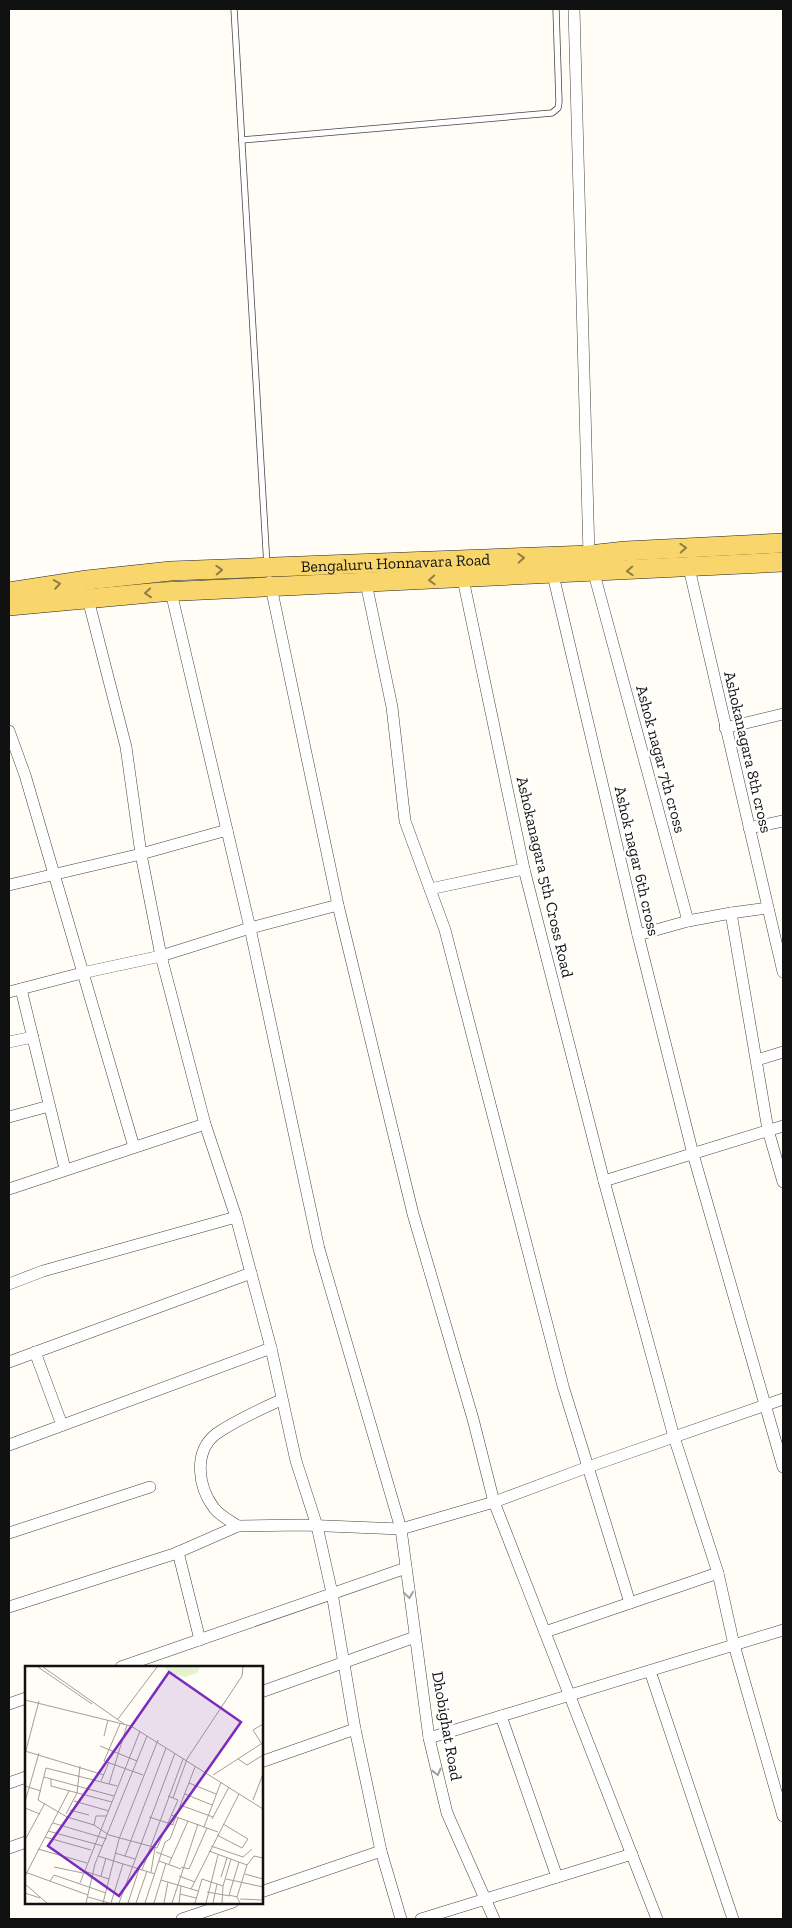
<svg xmlns="http://www.w3.org/2000/svg" width="792" height="1928" font-family="'Zilla Slab',serif">
<style>
.lines{fill:none;stroke-linecap:round;stroke-linejoin:round}
.service-casing{stroke:#444;stroke-width:7}
.minor-casing{stroke:#444;stroke-width:12}
.primary-casing{stroke:#222;stroke-width:20}
.service{stroke:#fff;stroke-width:5.5}
.minor{stroke:#fff;stroke-width:11}
.primary{stroke:#f9d66b;stroke-width:19}
.oneway{stroke:#917d42}
.oneway2{stroke:#a0a0a0}
.labels{text-anchor:middle;dominant-baseline:central;stroke-width:5;stroke-linejoin:round;paint-order:stroke}
.street-label{font-size:16px;fill:#111;stroke:#fff}
.inset-road{fill:none;stroke:#a09f9a;stroke-width:1}
.view{fill:#7b2cbf;fill-opacity:0.15;stroke:#7b2cbf;stroke-width:2.5}
.inset-edge{fill:none;stroke:#111;stroke-width:2.5}
</style>
<rect width="100%" height="100%" fill="#fffdf5"/>
<g class="lines">
<defs>
<g id="service">
<path d="M 234,9 L 267,566"/>
<path d="M 242,140 L 552,113 L 558,108 L 559,102 L 556,9"/>
</g>
<g id="minor">
<path d="M 574,9 L 589,555 L 688,921 L 638,935"/>
<path d="M 689,568 L 783,972"/>
<path d="M 553,575 L 638,935 L 693,1154 L 783,1467"/>
<path d="M 463,579 L 524,869 L 604,1181 L 674,1437 L 718,1573 L 734,1645 L 783,1816"/>
<path d="M 270,582 L 338,905 L 413,1214 L 473,1419 L 494,1502 L 657,1919"/>
<path d="M 366,583 L 392,707 L 405,821 L 445,930 L 563,1386 L 630,1603"/>
<path d="M 171,592 L 250,928 L 319,1249 L 401,1529 L 429,1738 L 447,1813 L 494,1919"/>
<path d="M 88,599 L 126,747 L 141,854 L 161,956 L 205,1124 L 236,1217 L 271,1348 L 296,1461 L 317,1526 L 332,1593 L 355,1729 L 381,1851 L 401,1919"/>
<path d="M 725,728 L 783,714"/>
<path d="M 9,731 L 25,775 L 134,1147"/>
<path d="M 749,828 L 783,821"/>
<path d="M 9,885 L 141,854 L 227,830"/>
<path d="M 430,889 L 524,869"/>
<path d="M 731,913 L 768,908"/>
<path d="M 688,921 L 731,913 L 768,1130 L 783,1182"/>
<path d="M 21,989 L 65,1169"/>
<path d="M 9,992 L 82,973 L 161,956 L 250,928 L 338,905"/>
<path d="M 9,1042 L 33,1037"/>
<path d="M 757,1060 L 783,1052"/>
<path d="M 9,1117 L 49,1106"/>
<path d="M 604,1181 L 783,1126"/>
<path d="M 9,1189 L 205,1124"/>
<path d="M 9,1284 L 43,1271 L 236,1217"/>
<path d="M 35,1352 L 62,1425"/>
<path d="M 9,1362 L 251,1273"/>
<path d="M 9,1445 L 271,1348"/>
<path d="M 238,1526 C 230,1521 219,1515 214,1508 C 198,1487 193,1452 216,1434 C 236,1420 259,1410 281,1400"/>
<path d="M 9,1533 L 150,1487"/>
<path d="M 178,1552 L 200,1640"/>
<path d="M 9,1607 L 174,1554 L 238,1526 L 302,1525 L 401,1529 L 494,1502 L 588,1467 L 783,1399"/>
<path d="M 545,1632 L 718,1573"/>
<path d="M 121,1667 L 406,1568"/>
<path d="M 650,1671 L 733,1919"/>
<path d="M 261,1692 L 415,1637"/>
<path d="M 9,1704 L 26,1698"/>
<path d="M 501,1716 L 557,1877"/>
<path d="M 429,1738 L 783,1630"/>
<path d="M 261,1762 L 355,1729"/>
<path d="M 9,1783 L 26,1777"/>
<path d="M 9,1848 L 26,1842"/>
<path d="M 261,1892 L 381,1851"/>
<path d="M 182,1919 L 233,1902"/>
<path d="M 421,1919 L 632,1854"/>
</g>
<g id="primary">
<path id="s1" d="M 9,592 L 87,580 L 171,571 L 589,555 L 625,551 L 783,543"/>
<path d="M 9,606 L 161,592 L 783,562"/>
</g>
</defs>
<use href="#service" class="service-casing"/>
<use href="#minor" class="minor-casing"/>
<use href="#primary" class="primary-casing"/>
<use href="#service" class="service"/>
<use href="#minor" class="minor"/>
<use href="#primary" class="primary"/>
</g>
<defs><path id="oneway-chevron" d="M-2-3.5L2.5 0L-2 3.5" fill="none" stroke-width="1.6" stroke-linecap="round" stroke-linejoin="round" transform="scale(1.25)"/></defs>
<g class="oneway">
<use href="#oneway-chevron" transform="translate(683 548) rotate(-3)"/>
<use href="#oneway-chevron" transform="translate(521 558) rotate(-3)"/>
<use href="#oneway-chevron" transform="translate(219 570) rotate(-2)"/>
<use href="#oneway-chevron" transform="translate(630 571) rotate(177)"/>
<use href="#oneway-chevron" transform="translate(432 580) rotate(177)"/>
<use href="#oneway-chevron" transform="translate(57 584) rotate(-9)"/>
<use href="#oneway-chevron" transform="translate(148 593) rotate(175)"/>
</g>
<g class="oneway2">
<use href="#oneway-chevron" transform="translate(409 1595) rotate(82)"/>
<use href="#oneway-chevron" transform="translate(437 1772) rotate(76)"/>
</g>
<g class="labels">
<g class="street-label">
<text stroke="none"><textPath href="#s1" startOffset="388">Bengaluru Honnavara Road</textPath></text>
<text transform="translate(748 752) rotate(77)">Ashokanagara 8th cross</text>
<text transform="translate(661 759) rotate(75)">Ashok nagar 7th cross</text>
<text transform="translate(637 861) rotate(77)">Ashok nagar 6th cross</text>
<text transform="translate(545 877) rotate(77)">Ashokanagara 5th Cross Road</text>
<text transform="translate(447 1726) rotate(80)">Dhobighat Road</text>
</g>
</g>
<g transform="translate(25 1666)">
<rect width="238" height="238" fill="#fffdf5"/>
<path d="M 140,1 L 175,1 L 172,7 L 161,11 L 145,8 Z" fill="#e6f2cf"/>
<path class="inset-road" d="M 13,1 L 67,38M 18,1 L 99,58M 0,34 L 106,60 L 238,143M 93,53 L 132,1M 95,58 L 79,95 L 118,109M 238,58 L 228,64 L 238,80M 79,70 L 83,54M 75,80 L 112,95M 0,85 L 79,109M 0,88 L 14,35M 213,93 L 222,99 L 238,89M 188,109 L 236,78M 19,111 L 89,130M 26,113 L 26,120 L 87,136M 76,115 L 84,96M 164,117 L 191,128M 84,118 L 102,59M 0,120 L 16,125M 92,120 L 21,102 L 13,134 L 42,151 L 69,159 L 84,169 L 132,182 L 153,134 L 148,132M 160,128 L 187,139M 143,130 L 148,132 L 162,93 L 217,10 L 218,1M 228,134 L 238,108M 49,135 L 84,145M 0,136 L 14,87M 155,139 L 188,151M 0,142 L 15,148M 45,144 L 64,149M 41,148 L 52,127 L 55,100M 146,149 L 193,166M 124,151 L 149,159M 187,153 L 204,121M 28,157 L 82,173M 148,158 L 170,101M 69,159 L 71,150 L 81,150M 179,161 L 196,116M 23,165 L 78,180M 192,169 L 217,182 L 223,173 L 198,158M 20,171 L 66,184M 0,174 L 20,137M 186,180 L 218,191 L 227,183M 13,183 L 62,197M 184,185 L 222,199 L 212,231 L 215,237M 131,186 L 147,192M 90,187 L 110,193M 73,190 L 130,208M 100,190 L 141,82M 134,195 L 156,203M 144,198 L 163,155M 222,199 L 229,190 L 238,192M 29,201 L 58,207M 156,201 L 164,203 L 182,162M 117,204 L 158,93M 59,205 L 84,213M 0,206 L 63,229M 126,206 L 130,182M 220,208 L 238,213M 0,210 L 44,125M 76,210 L 81,192M 154,210 L 170,216M 196,211 L 202,192M 201,213 L 238,221M 136,214 L 173,225M 25,215 L 29,209 L 81,227M 55,217 L 115,65M 0,218 L 22,237M 198,220 L 206,193M 166,223 L 214,128M 182,226 L 205,230M 0,227 L 15,232M 155,228 L 171,232M 63,231 L 84,237M 212,231 L 204,229 L 214,196M 215,233 L 238,234M 61,237 L 70,198 L 122,70M 78,237 L 94,173 L 133,74M 86,237 L 98,198M 94,237 L 150,87M 103,237 L 114,203M 111,237 L 122,205M 120,237 L 140,176 L 145,173 L 153,152M 129,237 L 141,197M 139,237 L 143,216M 147,237 L 173,158M 154,237 L 156,220M 170,237 L 177,213 L 198,220 L 197,237M 181,237 L 193,189M 188,237 L 192,218"/>
<path class="view" d="M 144,6 L 216,56 L 94,230 L 23,180 Z"/>
<rect width="238" height="238" class="inset-edge"/>
</g>
<rect width="792" height="1928" fill="none" stroke="#111111" stroke-width="20"/>
</svg>
